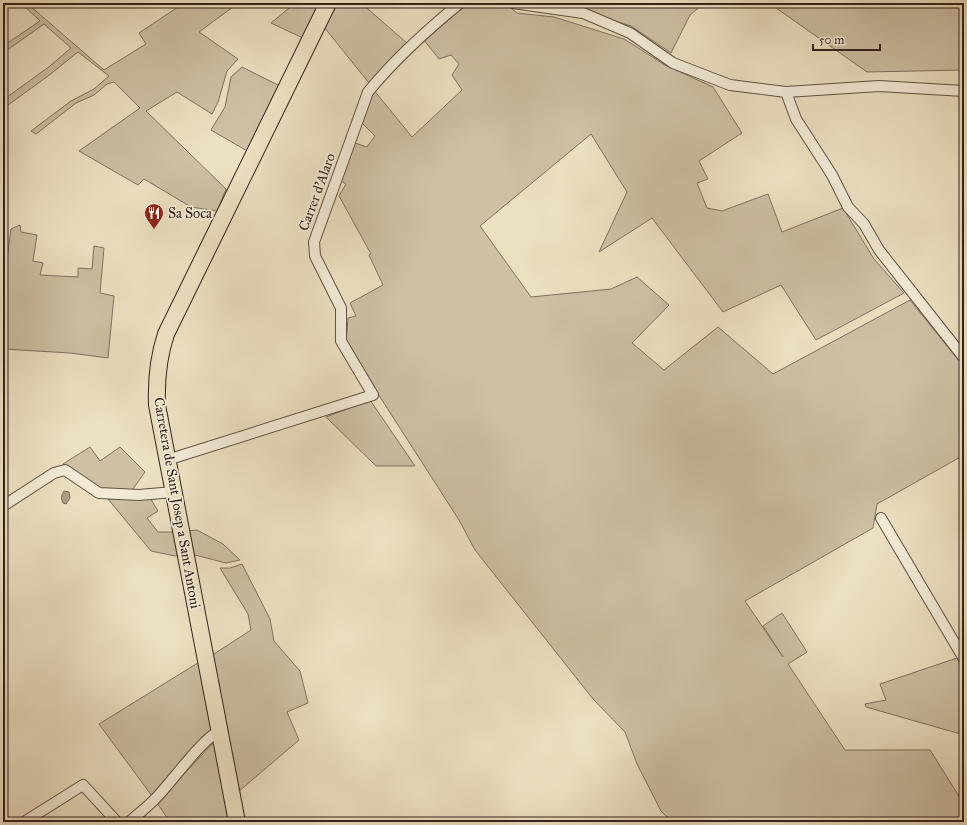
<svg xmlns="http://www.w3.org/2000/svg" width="967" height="825" font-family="'IM FELL Great Primer',serif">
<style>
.green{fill:#cdc0a5;stroke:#807060}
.water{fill:#ad9f89;stroke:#7c6d5d}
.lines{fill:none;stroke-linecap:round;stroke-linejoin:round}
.street-casing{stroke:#615144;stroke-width:12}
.primary-casing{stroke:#33211a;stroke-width:18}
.street{stroke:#f3ebd7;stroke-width:10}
.primary{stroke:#ece0c2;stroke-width:16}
.labels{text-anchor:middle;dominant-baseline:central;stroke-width:3.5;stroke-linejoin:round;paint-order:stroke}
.street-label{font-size:14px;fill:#33211a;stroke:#f3ebd7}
.poi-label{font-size:14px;fill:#33211a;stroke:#f3ebd7;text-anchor:start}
</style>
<rect width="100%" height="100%" fill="#ece0c2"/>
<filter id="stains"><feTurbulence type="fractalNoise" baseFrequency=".005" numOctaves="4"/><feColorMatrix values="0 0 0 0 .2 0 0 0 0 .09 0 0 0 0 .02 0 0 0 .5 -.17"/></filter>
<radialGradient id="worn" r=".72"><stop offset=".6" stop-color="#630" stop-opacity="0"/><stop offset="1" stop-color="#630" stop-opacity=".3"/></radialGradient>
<g class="green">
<path d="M 21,3 L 31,3 L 29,5 L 104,70 L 146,44 L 139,33 L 184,3 L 226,3 L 233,7 L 199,32 L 238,59 L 227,71 L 218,102 L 212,114 L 177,92 L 146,111 L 226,189 L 217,211 L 191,207 L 144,179 L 138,185 L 79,151 L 140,108 L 114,82 L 107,84 L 94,95 L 76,103 L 36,134 L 31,131 L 71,101 L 94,89 L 109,76 L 78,52 L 48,76 L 4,108 L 5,110 L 3,112 L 3,100 L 50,66 L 71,48 L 44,24 L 3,53 L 3,46 L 40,21 Z"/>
<path d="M 295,3 L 321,3 L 305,39 L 271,23 Z"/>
<path d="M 335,3 L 361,3 L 408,44 L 369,83 L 324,27 Z"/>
<path d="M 465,3 L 505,3 L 517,13 L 554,17 L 624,39 L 665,65 L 713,87 L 742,133 L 699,161 L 708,179 L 697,183 L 707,208 L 722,211 L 768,194 L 782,232 L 843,208 L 874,259 L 904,293 L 816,340 L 781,285 L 723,312 L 652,218 L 599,252 L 627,192 L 591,134 L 480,226 L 531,297 L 611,289 L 637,277 L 669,305 L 632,343 L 664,370 L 718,327 L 773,374 L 910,300 L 964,367 L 964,455 L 877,504 L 873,528 L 745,601 L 783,657 L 763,626 L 782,613 L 807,652 L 788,664 L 845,750 L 930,750 L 964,804 L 964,822 L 672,822 L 661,811 L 637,764 L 625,732 L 593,699 L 475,550 L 459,520 L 346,344 L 348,318 L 356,316 L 350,303 L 383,285 L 369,255 L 371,254 L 339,196 L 346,184 L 340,180 L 352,142 L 367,147 L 375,136 L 361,122 L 373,89 L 412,137 L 462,90 L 452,75 L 459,64 L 451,55 L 439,59 L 423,39 Z"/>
<path d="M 531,3 L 704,3 L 690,15 L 671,53 L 631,26 L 583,11 Z"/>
<path d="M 769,3 L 964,3 L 964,70 L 867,72 Z"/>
<path d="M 242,67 L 282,87 L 249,152 L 211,130 L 225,107 L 231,77 Z"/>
<path d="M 20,225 L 21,232 L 37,235 L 33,261 L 43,263 L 40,275 L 78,277 L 78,268 L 92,269 L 94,246 L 104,248 L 100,293 L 114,296 L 108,358 L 70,353 L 3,349 L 3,275 L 5,274 L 11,229 Z"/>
<path d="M 370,400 L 415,466 L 376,466 L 326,417 Z"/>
<path d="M 90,447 L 100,461 L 120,447 L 145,472 L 130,493 L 105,492 L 63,464 Z"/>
<path d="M 150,498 L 158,511 L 147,518 L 158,532 L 175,532 L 180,554 L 175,556 L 151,551 L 108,499 Z"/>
<path d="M 197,530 L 223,544 L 240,560 L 226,563 L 195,555 L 191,552 L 186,531 Z"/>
<path d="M 242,564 L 270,619 L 274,641 L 300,671 L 308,703 L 287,712 L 299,740 L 238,792 L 211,656 L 251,630 L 248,614 L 220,568 L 230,568 Z"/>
<path d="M 957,658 L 964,672 L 964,735 L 866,707 L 865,704 L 886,700 L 880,684 Z"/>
<path d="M 201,661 L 214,727 L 152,796 L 99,724 Z"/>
<path d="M 214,742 L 229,822 L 170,822 L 157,803 Z"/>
</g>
<path class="water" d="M 64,491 L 69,492 L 70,498 L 66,504 L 63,503 C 60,497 62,495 64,491 Z"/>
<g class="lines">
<defs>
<g id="street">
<path d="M 513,3 L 583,13 L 630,33 L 673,63 L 730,85 L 786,92 L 879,86 L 964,91"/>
<path d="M 786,92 L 796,119 L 832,175 L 848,207 L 864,224 L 879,250 L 964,358"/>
<path d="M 167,460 L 373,395 L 341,341 L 341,308 L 315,256 L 314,242 L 368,92 C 395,59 427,30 460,3"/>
<path d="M 3,506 L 54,473 L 65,470 L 99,493 L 139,495 L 174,492"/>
<path d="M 881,518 L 964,659"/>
<path d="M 24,822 L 83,785 L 117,822"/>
<path d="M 129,822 C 137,815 146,808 154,800 C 169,786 203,737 220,731"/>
</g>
<path id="primary" d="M 237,822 L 157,405 C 156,379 158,358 166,334 L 328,3"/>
</defs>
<use href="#street" class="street-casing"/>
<use href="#primary" class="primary-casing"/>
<use href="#street" class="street"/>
<use href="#primary" class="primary"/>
</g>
<defs>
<symbol id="restaurant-pin" viewBox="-11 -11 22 30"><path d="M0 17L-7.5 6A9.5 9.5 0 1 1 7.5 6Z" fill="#8f2418" stroke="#f3ebd7"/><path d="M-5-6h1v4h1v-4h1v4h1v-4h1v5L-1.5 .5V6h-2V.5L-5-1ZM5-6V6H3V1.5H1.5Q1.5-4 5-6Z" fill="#fff"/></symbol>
</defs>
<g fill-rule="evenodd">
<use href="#restaurant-pin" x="143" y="202" width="22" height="30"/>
</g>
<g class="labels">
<g class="street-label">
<text transform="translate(317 192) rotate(-70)">Carrer d'Alaro</text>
<text transform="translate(177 503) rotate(80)">Carretera de Sant Josep a Sant Antoni</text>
</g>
<g class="poi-label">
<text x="168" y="213">Sa Soca</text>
</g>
</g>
<rect width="967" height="825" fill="none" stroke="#ece0c2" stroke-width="16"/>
<rect x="4" y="4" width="959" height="817" fill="none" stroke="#33211a" stroke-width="2"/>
<rect x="8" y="8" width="951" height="809" fill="none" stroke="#33211a"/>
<path d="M813 44v6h67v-6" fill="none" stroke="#33211a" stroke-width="2"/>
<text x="819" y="44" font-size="12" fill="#33211a" stroke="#f3ebd7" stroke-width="3" paint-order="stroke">50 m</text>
<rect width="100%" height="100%" filter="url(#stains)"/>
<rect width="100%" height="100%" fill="url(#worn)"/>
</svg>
